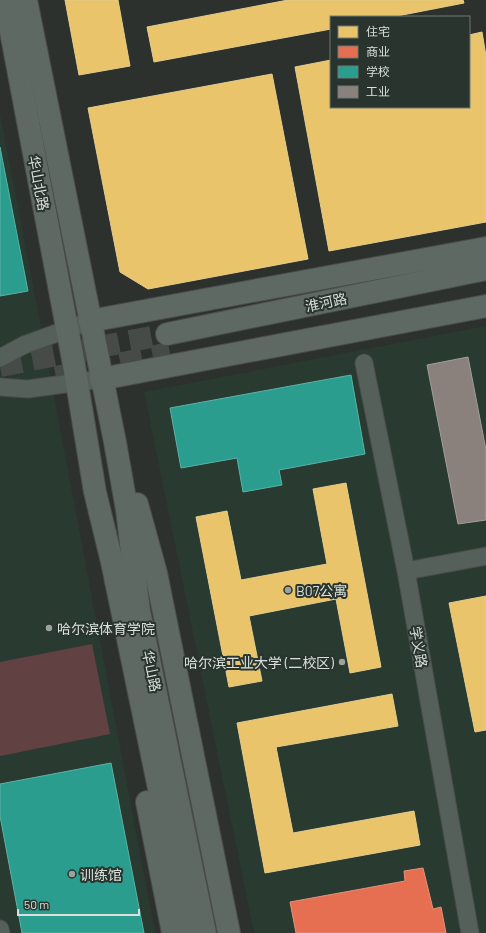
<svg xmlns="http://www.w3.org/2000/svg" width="486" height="933" font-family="Barlow,'Noto Sans SC',sans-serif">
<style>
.built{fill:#293a31}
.green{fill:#624143}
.homes{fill:#e9c46a;stroke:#e4cc8c}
.shops{fill:#e76f51;stroke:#e3917b}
.schools{fill:#2a9d8f;stroke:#5eb1a6}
.industry{fill:#8a817c;stroke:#a29e99}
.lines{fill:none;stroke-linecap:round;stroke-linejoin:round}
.secondary-tunnel{stroke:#464b48;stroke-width:22;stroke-dasharray:22 11;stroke-linecap:butt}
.street-casing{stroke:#494c4a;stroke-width:19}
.secondary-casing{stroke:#494c4a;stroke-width:24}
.street{stroke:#56605a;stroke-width:17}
.secondary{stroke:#5e6964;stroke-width:22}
.poi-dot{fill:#9ca39f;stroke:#29342e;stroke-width:1.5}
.labels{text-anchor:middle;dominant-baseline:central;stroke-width:4;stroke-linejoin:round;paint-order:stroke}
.street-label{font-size:14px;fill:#d9e0dc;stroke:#29342e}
.poi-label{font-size:14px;fill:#d9e0dc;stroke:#29342e;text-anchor:start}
</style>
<rect width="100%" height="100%" fill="#2c312e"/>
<g class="built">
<path d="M 0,114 L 40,322 L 155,933 L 0,933 Z"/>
<path d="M 486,326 L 486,933 L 254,933 L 144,392 Z"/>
</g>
<path class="green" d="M 92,644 L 110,734 L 0,756 L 0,662 Z"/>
<g class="homes">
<path d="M 65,0 L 118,0 L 130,66 L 79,75 Z"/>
<path d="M 288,0 L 463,0 L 464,3 L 392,17 L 331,17 L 331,29 L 154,62 L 147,27 Z"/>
<path d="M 482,32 L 486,56 L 486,222 L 329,251 L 295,67 L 331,60 L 331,107 L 469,107 L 469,35 Z"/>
<path d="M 272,74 L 308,259 L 148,289 L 120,272 L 88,108 Z"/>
<path d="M 346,483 L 381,667 L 350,673 L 336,599 L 249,616 L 262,681 L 229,687 L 196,517 L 227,511 L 241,580 L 327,564 L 313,489 Z"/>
<path d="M 486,596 L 486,730 L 475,732 L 449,603 Z"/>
<path d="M 392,694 L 398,726 L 276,747 L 293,833 L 414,811 L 420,845 L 265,873 L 237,723 Z"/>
</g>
<path class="shops" d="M 423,868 L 433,909 L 441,907 L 446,933 L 296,933 L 290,902 L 405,881 L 404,871 Z"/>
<g class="schools">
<path d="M 0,147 L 28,291 L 0,296 Z"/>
<path d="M 351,375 L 365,454 L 279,470 L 282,485 L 243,492 L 237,458 L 181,468 L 170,408 Z"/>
<path d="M 111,763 L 144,933 L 22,933 L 0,816 L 0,784 Z"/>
</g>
<path class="industry" d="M 468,357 L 486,450 L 486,520 L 458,524 L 427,365 Z"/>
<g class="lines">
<g class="secondary-tunnel">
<path d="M 0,366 L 167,334"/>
<path d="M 56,377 L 170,353"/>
</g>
<defs>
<g id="street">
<path d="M 0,358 L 24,345 L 90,321"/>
<path d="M 364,363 L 406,571 L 470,933"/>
<path d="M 0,387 L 28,389 L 101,379"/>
<path d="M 406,571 L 486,556"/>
<path d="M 0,929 L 1,933"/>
</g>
<g id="secondary">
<path d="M 5,0 L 74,365 L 95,492 L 112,562 L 189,933"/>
<path d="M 26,0 L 115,442 L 127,510 L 139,611 L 205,933"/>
<path d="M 90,321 L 486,248"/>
<path d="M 167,334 L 486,269"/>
<path d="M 101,379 L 486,306"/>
<path d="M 137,504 L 156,573 L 229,933"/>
<path d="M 147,802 L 173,933"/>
</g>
</defs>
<use href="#street" class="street-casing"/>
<use href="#secondary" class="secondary-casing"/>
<use href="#street" class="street"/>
<use href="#secondary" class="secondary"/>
</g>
<g class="poi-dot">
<circle cx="288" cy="590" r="4"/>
<circle cx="49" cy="628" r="4"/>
<circle cx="342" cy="662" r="4"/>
<circle cx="72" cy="874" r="4"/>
</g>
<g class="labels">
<g class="street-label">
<text transform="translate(39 183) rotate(79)">华山北路</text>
<text transform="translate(326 302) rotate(-12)">淮河路</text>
<text transform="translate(419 647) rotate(80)">学义路</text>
<text transform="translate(152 671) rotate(78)">华山路</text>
</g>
<g class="poi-label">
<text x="296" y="590">B07公寓</text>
<text x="57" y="628">哈尔滨体育学院</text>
<text x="334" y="662" text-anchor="end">哈尔滨工业大学 (二校区)</text>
<text x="80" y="874">训练馆</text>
</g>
</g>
<rect x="330" y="16" width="140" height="92" fill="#29342e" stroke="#6f7974"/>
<rect x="338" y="26" width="20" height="12" fill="#e9c46a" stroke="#6f7974"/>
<text x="366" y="36" font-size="12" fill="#d9e0dc">住宅</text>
<rect x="338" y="46" width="20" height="12" fill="#e76f51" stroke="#6f7974"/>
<text x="366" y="56" font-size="12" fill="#d9e0dc">商业</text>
<rect x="338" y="66" width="20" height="12" fill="#2a9d8f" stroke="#6f7974"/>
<text x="366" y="76" font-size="12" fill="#d9e0dc">学校</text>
<rect x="338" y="86" width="20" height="12" fill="#8a817c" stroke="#6f7974"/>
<text x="366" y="96" font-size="12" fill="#d9e0dc">工业</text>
<path d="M18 909v6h121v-6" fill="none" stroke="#d9e0dc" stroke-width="2"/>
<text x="24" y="909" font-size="12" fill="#d9e0dc" stroke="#29342e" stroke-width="3" paint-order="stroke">50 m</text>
</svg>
